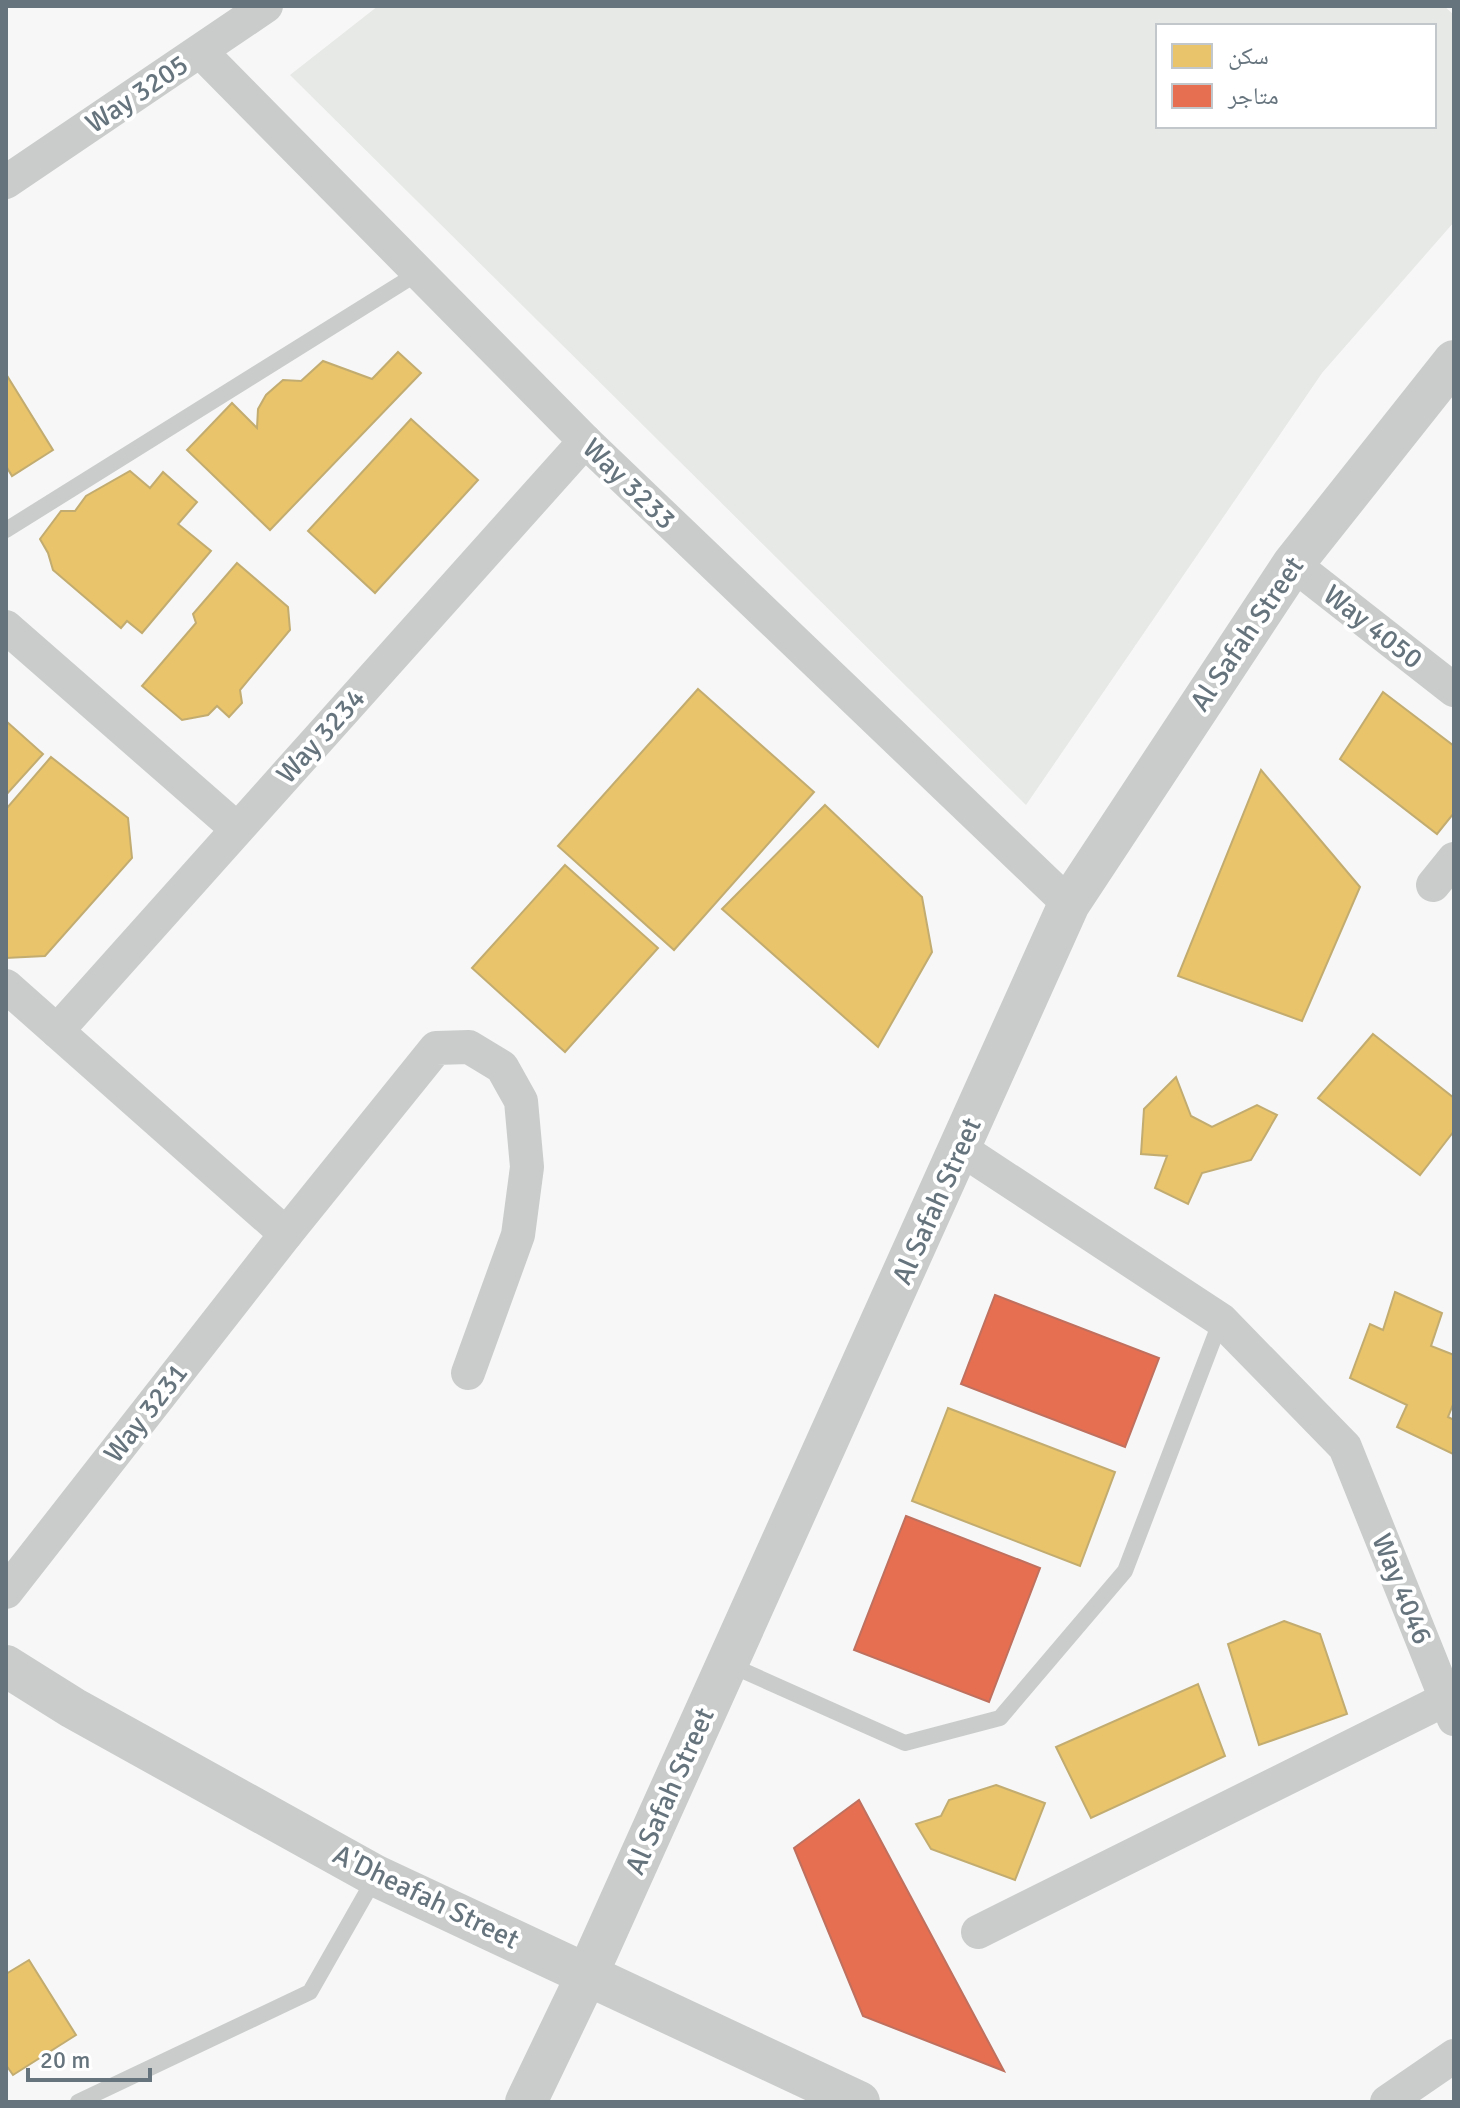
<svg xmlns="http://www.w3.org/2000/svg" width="1460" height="2108" font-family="Signika,'Noto Naskh Arabic',sans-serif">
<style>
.green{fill:#e6e9e5;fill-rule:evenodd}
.homes{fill:#e9c46a;stroke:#c2ac70;stroke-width:2}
.shops{fill:#e76f51;stroke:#c0705e;stroke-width:2}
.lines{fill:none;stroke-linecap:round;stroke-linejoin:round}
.service{stroke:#cacccc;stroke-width:16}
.minor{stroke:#cacccc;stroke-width:34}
.tertiary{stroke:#cacccc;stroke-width:42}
.labels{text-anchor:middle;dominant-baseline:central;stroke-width:8;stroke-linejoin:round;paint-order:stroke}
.street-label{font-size:28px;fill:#66747e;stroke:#fff}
</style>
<rect width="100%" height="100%" fill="#f7f7f7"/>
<path class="green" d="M 378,6 L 1444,6 L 1454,15 L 1454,222 L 1322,373 L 1026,805 L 290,75 ZM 1158,26 L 1434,26 L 1434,126 L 1158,126 Z"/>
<g class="homes">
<path d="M 398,352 L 421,373 L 270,530 L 187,450 L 232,403 L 257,428 L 258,409 L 266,395 L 283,380 L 301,381 L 323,361 L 372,379 Z"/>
<path d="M 6,374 L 53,450 L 12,476 L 6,466 Z"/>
<path d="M 411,419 L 478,480 L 375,593 L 308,531 Z"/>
<path d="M 130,471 L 150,488 L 163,472 L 197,502 L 178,524 L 211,551 L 142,633 L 127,621 L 121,628 L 53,570 L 48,553 L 40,539 L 61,511 L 75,511 L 86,496 Z"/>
<path d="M 237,563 L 288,607 L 290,630 L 240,690 L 242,703 L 229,717 L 217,706 L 208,715 L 182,720 L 142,686 L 196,623 L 193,614 Z"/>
<path d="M 698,689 L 814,792 L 674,950 L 558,846 Z"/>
<path d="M 1383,692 L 1454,746 L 1454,813 L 1437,834 L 1340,759 Z"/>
<path d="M 6,721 L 43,754 L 6,795 Z"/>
<path d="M 51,757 L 128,818 L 132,858 L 45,956 L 6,958 L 6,809 Z"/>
<path d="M 1261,770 L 1360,887 L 1302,1021 L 1178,976 Z"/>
<path d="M 825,805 L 922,897 L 932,952 L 878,1047 L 722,909 Z"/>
<path d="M 565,865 L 658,948 L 565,1052 L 472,968 Z"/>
<path d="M 1373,1034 L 1454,1098 L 1454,1131 L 1420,1175 L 1318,1098 Z"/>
<path d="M 1176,1077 L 1191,1116 L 1212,1127 L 1257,1105 L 1277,1115 L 1251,1160 L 1202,1173 L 1188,1204 L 1155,1188 L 1167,1156 L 1141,1154 L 1144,1109 Z"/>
<path d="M 1395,1292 L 1442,1313 L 1431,1346 L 1454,1355 L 1454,1402 L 1448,1417 L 1454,1420 L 1453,1454 L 1397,1427 L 1407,1405 L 1350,1378 L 1370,1324 L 1383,1330 Z"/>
<path d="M 948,1408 L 1115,1472 L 1080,1566 L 912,1501 Z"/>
<path d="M 1284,1621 L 1320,1634 L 1347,1714 L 1259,1745 L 1228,1644 Z"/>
<path d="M 1198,1684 L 1225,1756 L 1091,1818 L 1056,1747 Z"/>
<path d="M 996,1785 L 1045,1803 L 1015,1880 L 931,1849 L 916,1824 L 941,1816 L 949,1800 Z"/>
<path d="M 29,1960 L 76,2035 L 13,2075 L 6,2065 L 6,1974 Z"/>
</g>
<g class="shops">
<path d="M 995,1295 L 1159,1358 L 1125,1447 L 961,1384 Z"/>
<path d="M 906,1516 L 1040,1568 L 989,1702 L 854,1650 Z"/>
<path d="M 859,1800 L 1004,2071 L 863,2016 L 794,1848 Z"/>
</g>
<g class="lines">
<g class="service">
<path d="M 6,530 L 418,273"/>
<path d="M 728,1664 L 905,1743 L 1000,1718 L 1125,1571 L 1221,1320"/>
<path d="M 78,2102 L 310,1992 L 376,1876"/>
</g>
<g class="minor">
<path d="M 201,52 L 585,441 L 1069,904"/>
<path d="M 6,182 L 266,6"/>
<path d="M 1293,564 L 1454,690"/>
<path d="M 6,627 L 237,829"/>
<path d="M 1433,885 L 1454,859"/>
<path d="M 6,986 L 286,1234"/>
<path d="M 57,1031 L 585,441"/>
<path d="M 961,1149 L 1221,1320 L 1345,1447 L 1454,1719"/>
<path d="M 6,1592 L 286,1234 L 436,1048 L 469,1047 L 502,1067 L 521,1101 L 527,1167 L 518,1235 L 468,1373"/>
<path d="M 978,1932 L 1446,1699"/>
<path d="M 1387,2102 L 1454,2056"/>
</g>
<g class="tertiary">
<path d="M 6,1666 L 73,1708 L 376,1876 L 859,2102"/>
<path d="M 526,2102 L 587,1975 L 1069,904 L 1293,564 L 1454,361"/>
</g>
</g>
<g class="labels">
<g class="street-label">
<text transform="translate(137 94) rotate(-34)">Way 3205</text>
<text transform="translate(629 484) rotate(44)">Way 3233</text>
<text transform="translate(1373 627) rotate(38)">Way 4050</text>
<text transform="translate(1247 634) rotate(-56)">Al Safah Street</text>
<text transform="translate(321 736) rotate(-48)">Way 3234</text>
<text transform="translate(937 1201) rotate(-66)">Al Safah Street</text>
<text transform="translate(146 1413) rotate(-52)">Way 3231</text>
<text transform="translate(1402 1589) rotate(68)">Way 4046</text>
<text transform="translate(670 1791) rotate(-66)">Al Safah Street</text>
<text transform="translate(426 1897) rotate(26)">A'Dheafah Street</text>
</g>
</g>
<rect width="1460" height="2108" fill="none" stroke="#66747e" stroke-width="16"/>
<rect x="1156" y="24" width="280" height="104" fill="#ffffff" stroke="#c2c7cb" stroke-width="2"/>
<rect x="1172" y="44" width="40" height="24" fill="#e9c46a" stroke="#c2c7cb" stroke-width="2"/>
<text x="1228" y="64" font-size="24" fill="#66747e">سكن</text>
<rect x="1172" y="84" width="40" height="24" fill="#e76f51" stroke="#c2c7cb" stroke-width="2"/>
<text x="1228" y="104" font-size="24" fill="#66747e">متاجر</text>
<path d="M28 2068v12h122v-12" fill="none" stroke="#66747e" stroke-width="4"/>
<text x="40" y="2068" font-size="24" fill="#66747e" stroke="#ffffff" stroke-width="6" paint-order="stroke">20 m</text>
</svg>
